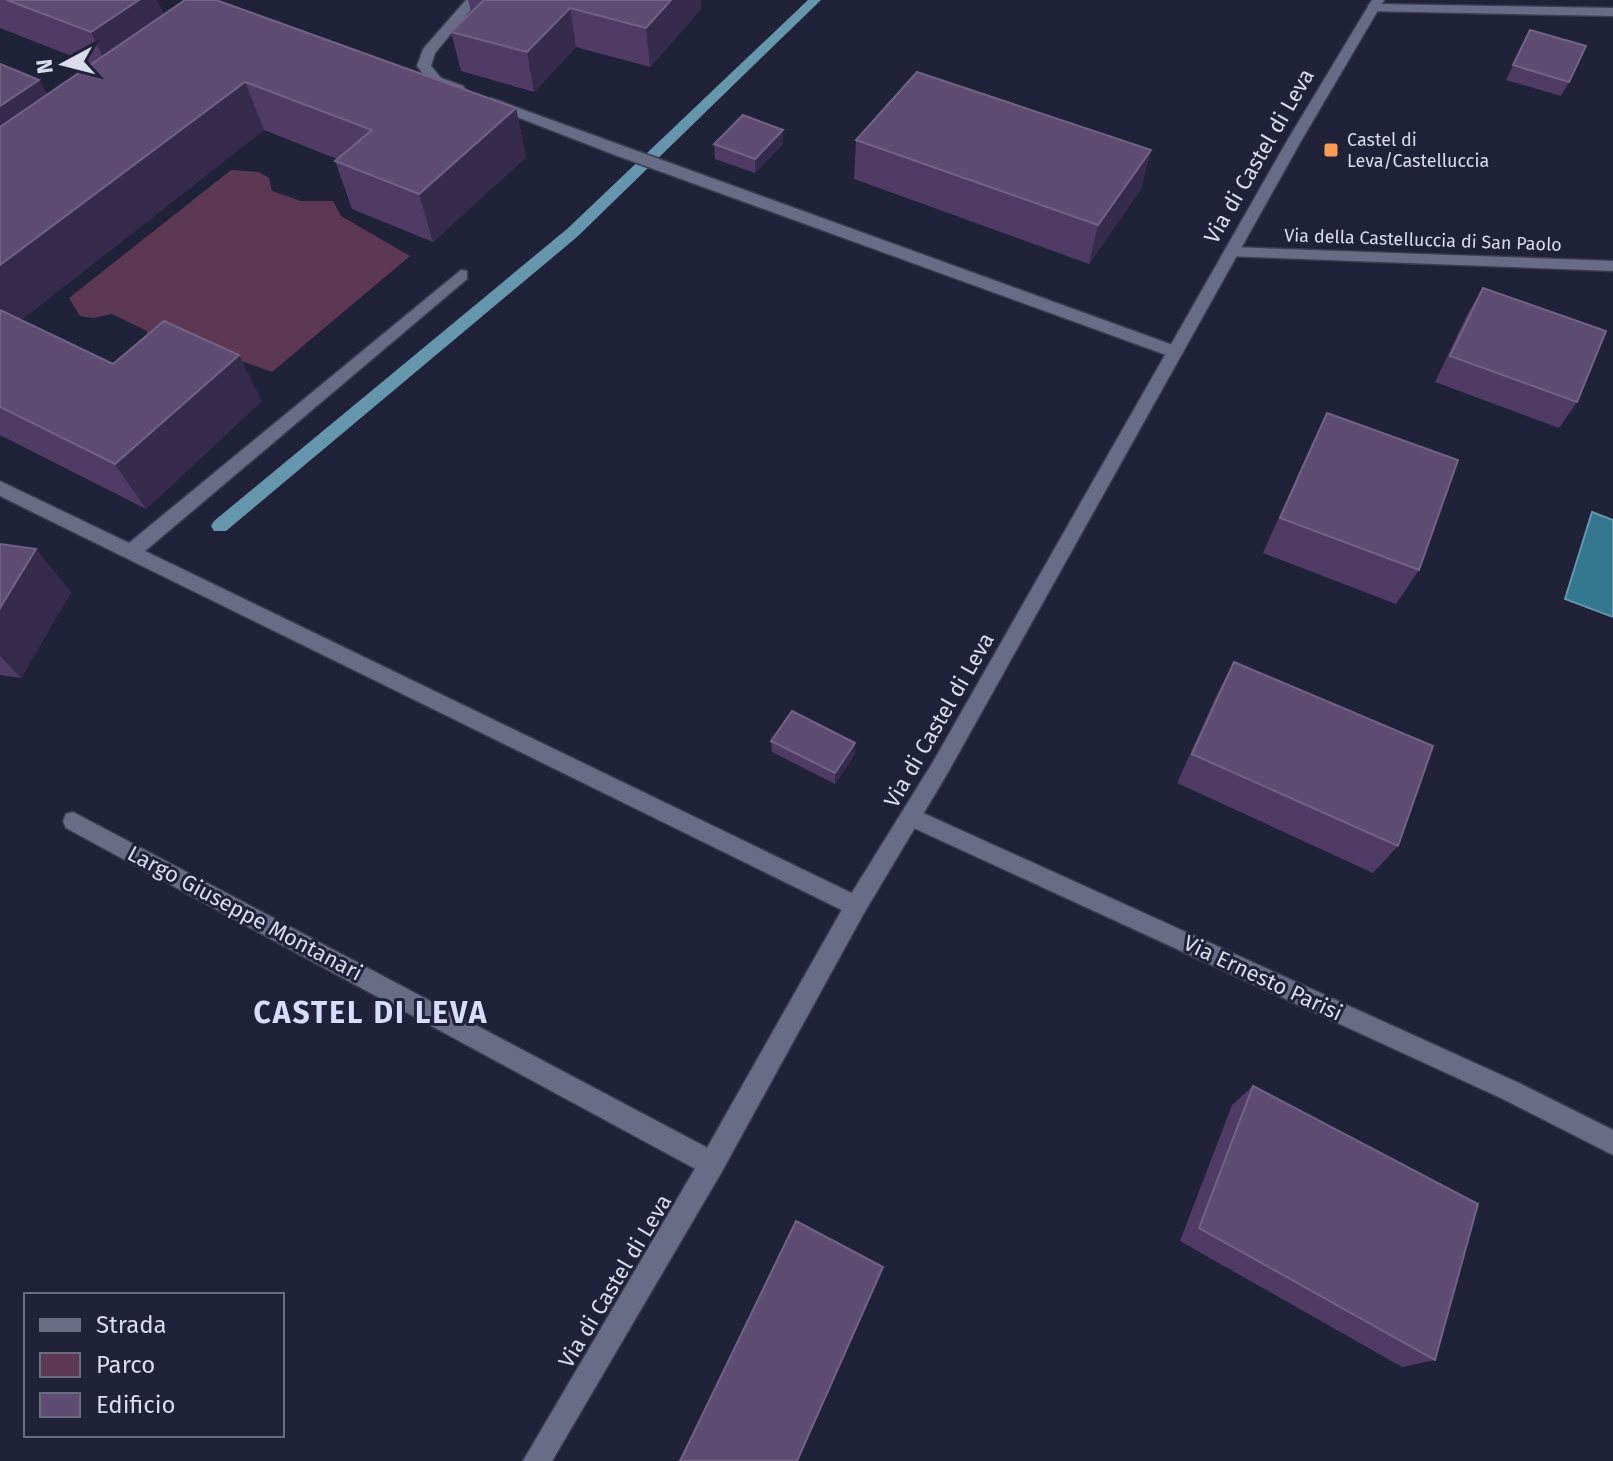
<svg xmlns="http://www.w3.org/2000/svg" width="1613" height="1461" font-family="'Fira Sans',sans-serif">
<style>
.green{fill:#5c3855}
.water{fill:#34788f;stroke:#6696ab;stroke-width:2}
.lines{fill:none;stroke-linecap:round;stroke-linejoin:round}
.stream{fill:#6696ab;fill-rule:evenodd}
.service-casing{stroke:#3c3d50;stroke-width:3}
.minor-casing{stroke:#3c3d50;stroke-width:3}
.tertiary-casing{stroke:#3c3d50;stroke-width:3}
.service{fill:#696c86;fill-rule:evenodd}
.minor{fill:#696c86;fill-rule:evenodd}
.tertiary{fill:#696c86;fill-rule:evenodd}
.wall{fill:#4f3b64}
.shaded-wall{fill:#362a4d}
.building{fill:#5e4c73;stroke:#726386;stroke-width:2}
.poi-dot{fill:#fc9d53;stroke:#202239;stroke-width:3}
.labels{text-anchor:middle;dominant-baseline:central;stroke-width:6;stroke-linejoin:round;paint-order:stroke}
.far-poi-label{font-size:18px;fill:#dadceb;stroke:#202239;text-anchor:start}
.far-street-label{font-size:18px;fill:#dadceb;stroke:#202239}
.street-label{font-size:22px;fill:#dadceb;stroke:#202239}
.district-label{font-size:30px;font-weight:bold;letter-spacing:2px;fill:#d8ddfb;stroke:#202239}
</style>
<rect width="100%" height="100%" fill="#202239"/>
<path class="green" d="M 231,170 L 259,172 L 269,178 L 272,191 L 301,201 L 333,201 L 341,216 L 410,256 L 272,372 L 228,356 L 148,348 L 147,331 L 112,314 L 93,318 L 80,316 L 69,298 Z"/>
<path class="water" d="M 1592,512 L 1613,520 L 1613,617 L 1565,599 Z"/>
<g class="lines">
<path class="stream" d="M 808,0 L 821,0 L 577,237 L 226,531 L 214,531 L 211,526 L 214,521 L 567,229 Z"/>
<defs>
<g id="service">
<path d="M 466,0 L 479,0 L 435,53 L 431,66 L 441,78 L 463,86 L 465,89 L 458,93 L 431,84 L 417,66 L 423,49 Z"/>
<path d="M 1373,4 L 1613,8 L 1613,16 L 1368,11 L 1368,5 Z"/>
<path d="M 491,98 L 1181,348 L 1183,352 L 1175,358 L 1169,356 L 615,155 L 486,105 L 484,102 Z"/>
<path d="M 73,812 L 721,1155 L 724,1164 L 721,1173 L 712,1176 L 703,1173 L 66,828 L 63,821 L 66,814 Z"/>
</g>
<g id="minor">
<path d="M 1232,247 L 1613,261 L 1613,271 L 1227,256 L 1224,252 Z"/>
<path d="M 461,270 L 467,271 L 467,279 L 145,551 L 864,899 L 867,906 L 864,913 L 856,916 L 848,913 L 0,496 L 0,481 L 129,543 Z"/>
<path d="M 912,808 L 1519,1083 L 1613,1130 L 1613,1155 L 1503,1099 L 905,824 L 902,817 L 905,810 Z"/>
</g>
<path id="tertiary" d="M 1372,0 L 1384,0 L 1301,141 L 947,774 L 864,913 L 721,1173 L 552,1461 L 523,1461 L 703,1155 L 848,899 L 933,762 L 1287,141 Z"/>
</defs>
<use href="#service" class="service-casing"/>
<use href="#minor" class="minor-casing"/>
<use href="#tertiary" class="tertiary-casing"/>
<use href="#service" class="service"/>
<use href="#minor" class="minor"/>
<use href="#tertiary" class="tertiary"/>
</g>
<g class="wall">
<path d="M 0,0 L 157,0 L 164,15 L 516,108 L 526,157 L 433,242 L 352,209 L 335,161 L 337,159 L 264,130 L 21,320 L 113,364 L 262,401 L 146,509 L 0,435 L 0,64 L 39,80 L 47,95 L 92,64 L 0,28 Z"/>
<path d="M 468,0 L 701,0 L 701,9 L 650,67 L 576,47 L 534,92 L 461,71 L 451,32 L 471,12 Z"/>
<path d="M 1530,30 L 1569,82 L 1561,96 L 1506,80 Z"/>
<path d="M 856,140 L 1151,150 L 1141,189 L 1089,264 L 854,179 Z"/>
<path d="M 714,144 L 783,144 L 755,173 L 715,159 Z"/>
<path d="M 1483,288 L 1577,402 L 1559,428 L 1435,382 L 1467,315 Z"/>
<path d="M 1327,413 L 1419,570 L 1396,604 L 1263,553 L 1309,450 Z"/>
<path d="M 0,544 L 71,592 L 21,678 L 0,675 Z"/>
<path d="M 1234,662 L 1398,846 L 1373,873 L 1177,783 L 1217,694 Z"/>
<path d="M 771,741 L 855,754 L 835,784 L 772,752 Z"/>
<path d="M 1253,1086 L 1435,1360 L 1402,1367 L 1180,1241 L 1232,1105 Z"/>
</g>
<g class="shaded-wall">
<path d="M 139,0 L 157,0 L 170,30 L 110,72 L 91,32 Z"/>
<path d="M 671,0 L 701,0 L 701,9 L 650,67 L 646,28 Z"/>
<path d="M 570,8 L 576,47 L 534,92 L 527,52 Z"/>
<path d="M 39,80 L 54,107 L 0,146 L 0,106 Z"/>
<path d="M 245,82 L 264,130 L 0,337 L 0,265 Z"/>
<path d="M 516,108 L 526,157 L 433,242 L 419,194 Z"/>
<path d="M 783,130 L 783,144 L 755,173 L 755,159 Z"/>
<path d="M 1151,150 L 1141,189 L 1089,264 L 1098,225 Z"/>
<path d="M 239,355 L 262,401 L 146,509 L 115,464 Z"/>
<path d="M 36,549 L 71,592 L 21,678 L 0,656 L 0,608 Z"/>
<path d="M 855,743 L 855,754 L 835,784 L 835,773 Z"/>
<path d="M 883,1267 L 798,1461 L 797,1461 Z"/>
</g>
<g class="building">
<path d="M 7,0 L 139,0 L 91,32 Z"/>
<path d="M 185,0 L 216,0 L 516,108 L 419,194 L 335,161 L 372,130 L 245,82 L 0,265 L 0,127 Z"/>
<path d="M 484,0 L 671,0 L 646,28 L 570,8 L 527,52 L 451,32 Z"/>
<path d="M 1530,30 L 1586,46 L 1569,82 L 1513,65 Z"/>
<path d="M 0,64 L 39,80 L 0,106 Z"/>
<path d="M 917,72 L 1151,150 L 1098,225 L 856,140 Z"/>
<path d="M 743,115 L 783,130 L 755,159 L 714,144 Z"/>
<path d="M 1483,288 L 1606,331 L 1577,402 L 1450,356 Z"/>
<path d="M 0,310 L 113,364 L 164,321 L 239,355 L 115,464 L 0,407 Z"/>
<path d="M 1327,413 L 1458,460 L 1419,570 L 1280,518 Z"/>
<path d="M 0,544 L 36,549 L 0,608 Z"/>
<path d="M 1234,662 L 1433,746 L 1398,846 L 1192,754 Z"/>
<path d="M 792,711 L 855,743 L 835,773 L 771,741 Z"/>
<path d="M 1253,1086 L 1478,1204 L 1435,1360 L 1199,1228 Z"/>
<path d="M 796,1221 L 883,1267 L 797,1461 L 680,1461 Z"/>
</g>
<rect class="poi-dot" x="1323" y="142" width="16" height="16" rx="4"/>
<g class="labels">
<g class="far-poi-label">
<text x="1347" y="140">Castel di<tspan x="1347" dy="21">Leva/Castelluccia</tspan></text>
</g>
<g class="far-street-label">
<text transform="translate(1423 240) rotate(2)">Via della Castelluccia di San Paolo</text>
</g>
<g class="street-label">
<text transform="translate(1259 156) rotate(-60)">Via di Castel di Leva</text>
<text transform="translate(939 720) rotate(-60)">Via di Castel di Leva</text>
<text transform="translate(245 913) rotate(28)">Largo Giuseppe Montanari</text>
<text transform="translate(1263 978) rotate(25)">Via Ernesto Parisi</text>
<text transform="translate(615 1281) rotate(-59)">Via di Castel di Leva</text>
</g>
<g class="district-label">
<text x="371" y="1013">CASTEL DI LEVA</text>
</g>
</g>
<rect x="24" y="1293" width="260" height="144" fill="#202239" stroke="#6a6c80" stroke-width="2"/>
<rect x="40" y="1319" width="40" height="12" fill="#696c86" stroke="#6a6c80" stroke-width="2"/>
<text x="96" y="1333" font-size="24" fill="#dadceb">Strada</text>
<rect x="40" y="1353" width="40" height="24" fill="#5c3855" stroke="#6a6c80" stroke-width="2"/>
<text x="96" y="1373" font-size="24" fill="#dadceb">Parco</text>
<rect x="40" y="1393" width="40" height="24" fill="#5e4c73" stroke="#6a6c80" stroke-width="2"/>
<text x="96" y="1413" font-size="24" fill="#dadceb">Edificio</text>
<g transform="translate(64 64) rotate(263)" stroke="#202239" stroke-width="6" paint-order="stroke">
<path d="M0-6L14 30L0 20L-14 30Z" fill="#dadceb"/>
<text y="-12" font-size="22" font-weight="bold" text-anchor="middle" fill="#dadceb">N</text>
</g>
</svg>
